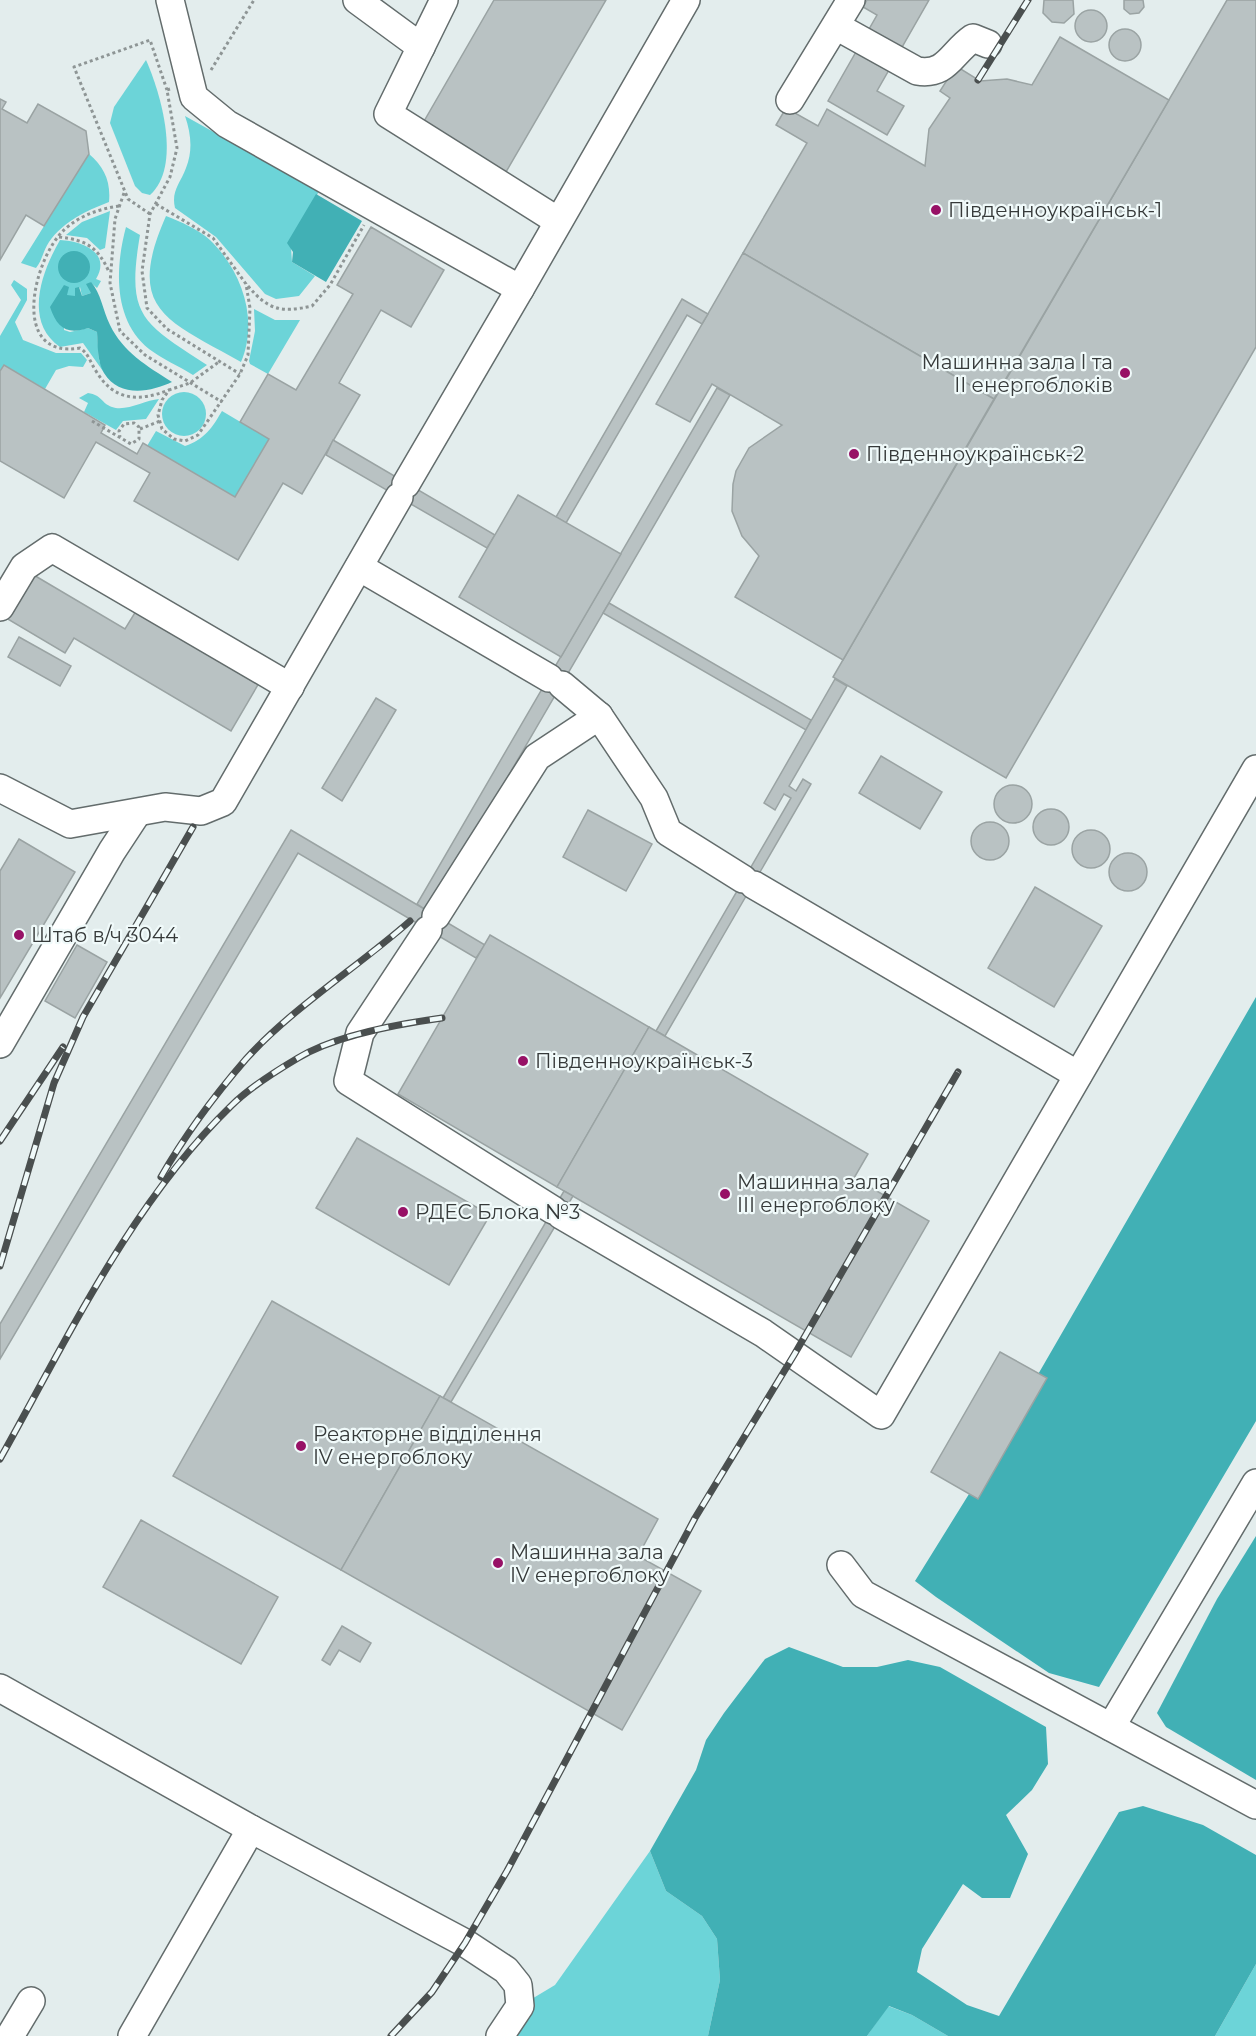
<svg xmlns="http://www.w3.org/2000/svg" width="1256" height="2036" font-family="Montserrat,sans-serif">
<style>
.green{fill:#6cd4d8}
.water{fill:#41b0b5}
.building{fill:#b9c2c3;stroke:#9aa3a3;stroke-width:1.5}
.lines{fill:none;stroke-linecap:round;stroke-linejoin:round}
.minor-casing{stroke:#636c6c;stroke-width:30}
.path{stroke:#8e9595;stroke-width:3;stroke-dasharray:3 3;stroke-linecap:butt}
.minor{stroke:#fff;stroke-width:27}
.rail-casing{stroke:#4a4f4f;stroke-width:7}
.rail{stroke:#f0fafa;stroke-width:4.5;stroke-dasharray:14;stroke-linecap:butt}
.poi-dot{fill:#971166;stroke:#f0fafa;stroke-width:2}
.labels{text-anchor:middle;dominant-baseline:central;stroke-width:4.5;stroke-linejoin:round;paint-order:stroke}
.poi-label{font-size:20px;fill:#363a3a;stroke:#f0fafa;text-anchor:start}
</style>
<rect width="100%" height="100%" fill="#e3eded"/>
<g class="green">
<path d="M 146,60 C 161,94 182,166 150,195 L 142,193 L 135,186 L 110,123 L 114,107 Z"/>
<path d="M 185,116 L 319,191 L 291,247 L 292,262 L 315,276 L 299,296 L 276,299 L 265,294 L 216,237 L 175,208 C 171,191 180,184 186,168 C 193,151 191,133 185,116 Z"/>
<path d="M 89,154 C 104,167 111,181 109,202 C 86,211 64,221 49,242 C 43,251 42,261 36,268 L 21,263 Z"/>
<path d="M 110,211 L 105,248 L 100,250 L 87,238 L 66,235 L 82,222 Z"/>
<path d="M 166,216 C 181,222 198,229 210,240 C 242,271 259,320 241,362 C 168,320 124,311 166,216 Z"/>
<path d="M 126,227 L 140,235 C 126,317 142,322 207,365 L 193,375 C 179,366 162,359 149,349 C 113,320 115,268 126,227 Z"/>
<path d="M 60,240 C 81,241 112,252 96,279 L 101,281 L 97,288 L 90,282 L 91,293 L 82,296 L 80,287 L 75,296 L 66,296 L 64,285 L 64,330 L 70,332 L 88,328 L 97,332 L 99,360 L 105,374 L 83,343 L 60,347 C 23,321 42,271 60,240 Z"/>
<path d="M 14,280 L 27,289 L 27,300 L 15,322 L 23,340 L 56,353 L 81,353 L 87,360 L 83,367 L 69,366 L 56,370 L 45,389 L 4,365 L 0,371 L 0,336 L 21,300 L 11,285 Z"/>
<path d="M 254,309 L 275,320 L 300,320 L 268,374 L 250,364 L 249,361 L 255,331 Z"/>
<circle cx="184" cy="414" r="22"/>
<path d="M 88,393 C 102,395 101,403 112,407 C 126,412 145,400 159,399 L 146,419 L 123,421 L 116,430 L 84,412 L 88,403 L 79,398 Z"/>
<path d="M 222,411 L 269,439 L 235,497 L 147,446 L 156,431 L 185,446 C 205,439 212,428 222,411 Z"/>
<path d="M 650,1851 L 666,1891 L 702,1916 L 717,1939 L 720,1980 L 708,2036 L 500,2036 L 520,2006 L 555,1985 Z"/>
<path d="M 1256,1964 L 1256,2036 L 1215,2036 Z"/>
<path d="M 888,2006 L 912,2015 L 948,2036 L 867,2036 Z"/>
</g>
<g class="water">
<path d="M 316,194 L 362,221 L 326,282 L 292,262 L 293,252 L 287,243 Z"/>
<circle cx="74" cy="267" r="16"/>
<path d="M 91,282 C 101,293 103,311 110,325 C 123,352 147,366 172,382 C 151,392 119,398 104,373 C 97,361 98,346 97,332 L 88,328 C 67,335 57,328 50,307 L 64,285 L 69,287 L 67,295 L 75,296 L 75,288 L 79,287 L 82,296 L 91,293 L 86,284 Z"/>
<path d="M 1256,997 L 1256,1421 L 1099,1687 L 1049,1673 L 936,1597 L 915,1581 L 969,1494 Z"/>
<path d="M 1256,1536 L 1256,1780 L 1166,1727 L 1157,1713 L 1217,1599 Z"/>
<path d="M 789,1647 L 843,1667 L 877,1667 L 908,1660 L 940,1667 L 1046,1727 L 1048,1764 L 1032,1790 L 1006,1815 L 1028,1854 L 1010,1898 L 982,1898 L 963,1884 L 922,1949 L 917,1972 L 967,2005 L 999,2016 L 1119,1812 L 1143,1806 L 1203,1825 L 1256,1855 L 1256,1964 L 1215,2036 L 948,2036 L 912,2015 L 889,2006 L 867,2036 L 708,2036 L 720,1980 L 717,1939 L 702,1916 L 666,1891 L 650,1851 L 696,1770 L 706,1740 L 724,1713 L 765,1659 Z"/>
</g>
<g class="building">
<path d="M 494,0 L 606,0 L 506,172 L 423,123 Z"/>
<path d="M 867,0 L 929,0 L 877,91 L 904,106 L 887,135 L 828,101 L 877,15 L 863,7 Z"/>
<path d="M 1044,0 L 1073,0 L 1074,14 L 1064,23 L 1052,22 L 1043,13 Z"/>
<path d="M 1143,0 L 1144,7 L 1139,13 L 1130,14 L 1124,9 L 1124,0 Z"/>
<path d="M 1227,0 L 1256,0 L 1256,347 L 1006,778 L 833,677 Z"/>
<circle cx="1091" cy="26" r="16"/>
<circle cx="1125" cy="45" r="16"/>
<path d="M 1060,37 L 1169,100 L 994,399 L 743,253 L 807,143 L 776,125 L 786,108 L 818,126 L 827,109 L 925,166 L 929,129 L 950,98 L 940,91 L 956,66 L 980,81 L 1007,79 L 1032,85 Z"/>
<path d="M 0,99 L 6,102 L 2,109 L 27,123 L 38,104 L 86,131 L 89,154 L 44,226 L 26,215 L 0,260 Z"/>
<path d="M 371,227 L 444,270 L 411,327 L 381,310 L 339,383 L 360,395 L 302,494 L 283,483 L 238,560 L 134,501 L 150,473 L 96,442 L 64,498 L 0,461 L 0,371 L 4,365 L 105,425 L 101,433 L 137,454 L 143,443 L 235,497 L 269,439 L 240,422 L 268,374 L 296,390 L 353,294 L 337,285 Z"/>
<path d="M 743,253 L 994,399 L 843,660 L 735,597 L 759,556 L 742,536 L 732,511 L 733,484 L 736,471 L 749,448 L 782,425 L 712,384 L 690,422 L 656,404 Z"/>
<path d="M 682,299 L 708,314 L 702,324 L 687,315 L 566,523 L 556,517 Z"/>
<path d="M 717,388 L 730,395 L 429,912 L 417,904 Z"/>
<path d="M 333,440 L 495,535 L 487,548 L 326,455 Z"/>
<path d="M 518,495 L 621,554 L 561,657 L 459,597 Z"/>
<path d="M 32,574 L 125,629 L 136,611 L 259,683 L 231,731 L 74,638 L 65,653 L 6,618 Z"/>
<path d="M 609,603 L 811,720 L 806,730 L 603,613 Z"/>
<path d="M 19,637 L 71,666 L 60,686 L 8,657 Z"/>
<path d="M 835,679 L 847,686 L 789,786 L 796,791 L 803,779 L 811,784 L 665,1036 L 656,1031 L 791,798 L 784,794 L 775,810 L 764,803 Z"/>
<path d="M 376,698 L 396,710 L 342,801 L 322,788 Z"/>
<path d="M 881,756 L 942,792 L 920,829 L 859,793 Z"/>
<circle cx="1013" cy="804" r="19"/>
<circle cx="1051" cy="827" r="18"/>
<path d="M 588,810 L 652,844 L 626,891 L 563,857 Z"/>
<circle cx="990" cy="841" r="19"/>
<path d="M 291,830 L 485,945 L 476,958 L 298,853 L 0,1359 L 0,1324 Z"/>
<circle cx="1091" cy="849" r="19"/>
<path d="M 19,839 L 75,872 L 0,998 L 0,871 Z"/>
<circle cx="1128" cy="872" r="19"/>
<path d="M 1035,887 L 1102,926 L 1054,1007 L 988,968 Z"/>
<path d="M 490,935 L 649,1027 L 557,1187 L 398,1094 Z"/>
<path d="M 77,945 L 107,962 L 75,1018 L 45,1001 Z"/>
<path d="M 649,1027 L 868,1154 L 854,1178 L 929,1221 L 851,1357 L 557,1187 Z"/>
<path d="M 357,1138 L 490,1215 L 449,1285 L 316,1208 Z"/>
<path d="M 564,1191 L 573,1196 L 451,1402 L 443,1398 Z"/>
<path d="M 272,1301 L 440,1396 L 341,1570 L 173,1476 Z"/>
<path d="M 1000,1352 L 1047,1378 L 978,1499 L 931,1472 Z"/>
<path d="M 440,1396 L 658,1519 L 638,1556 L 701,1591 L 622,1730 L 341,1570 Z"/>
<path d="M 141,1520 L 278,1597 L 241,1664 L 103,1587 Z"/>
<path d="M 342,1626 L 371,1643 L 360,1662 L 339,1650 L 330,1665 L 322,1660 Z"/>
</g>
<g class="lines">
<defs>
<g id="minor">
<path d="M 170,0 L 194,97 L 227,124 L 520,289 L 686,0"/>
<path d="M 357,0 L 421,47"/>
<path d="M 444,0 L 388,114 L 558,221"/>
<path d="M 836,26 L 917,71 C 947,76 951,53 973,38 L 988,44"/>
<path d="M 790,100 L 851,0"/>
<path d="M 406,484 L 520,289"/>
<path d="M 359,567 L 549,678"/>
<path d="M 0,607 L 24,567 L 52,548 L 290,687"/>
<path d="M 562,685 L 599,716 L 654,798 L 668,832 L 743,879"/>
<path d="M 0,788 L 70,824 L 165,807 L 201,811 L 223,802 L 399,497"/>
<path d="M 754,885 L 1078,1075"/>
<path d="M 436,916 L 537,757 L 599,716"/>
<path d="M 428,930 L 360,1033 L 348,1081 L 553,1210"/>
<path d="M 0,1044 L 112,851 L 137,813"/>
<path d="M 561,1215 L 763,1333 L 881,1415 L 1256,769"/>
<path d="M 841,1565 L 863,1594 L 1256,1805"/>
<path d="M 0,1688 L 251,1829 L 465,1943 L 506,1970 L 518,1985 L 520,2006 L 500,2036"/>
<path d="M 1111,1727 L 1256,1483"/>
<path d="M 10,2036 L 31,2001"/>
<path d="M 132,2036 L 251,1829"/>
</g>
</defs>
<use href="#minor" class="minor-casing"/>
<g class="path">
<path d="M 211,70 L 254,0"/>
<path d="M 170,89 L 167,90 L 177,148 L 170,177 L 150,214 L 142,271 L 147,308 L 167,329 L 240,374"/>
<path d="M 124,193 L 115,219 L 110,283 L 120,331 L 145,355 L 222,402"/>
<path d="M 156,204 L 213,238 L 246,284 L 250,308 L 248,355 L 240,374 L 198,435 L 185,441 L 174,439 L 162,429 L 158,415 L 162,400 L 169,390 L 190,383 L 220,361"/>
<path d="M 119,206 C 99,209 81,215 65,229 C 33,258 9,360 80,348 C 89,354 90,362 96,371 C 114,401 138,402 169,390"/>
<path d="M 150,214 L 128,199 L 74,67 L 150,40 L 167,90"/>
<path d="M 59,237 C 86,240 98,247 109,272"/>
<path d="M 248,286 C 268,310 281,313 312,306 L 330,285 L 364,225"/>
<path d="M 92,421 L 131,444 L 139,439 L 139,427 L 134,423 L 124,424 L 119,431 L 120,437"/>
<path d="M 140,429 L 160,421"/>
</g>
<use href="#minor" class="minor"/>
<defs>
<g id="rail">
<path d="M 978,80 L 1028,0"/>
<path d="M 0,1141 L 63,1047"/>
<path d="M 161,1177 C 185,1135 214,1096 246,1059 C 291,1009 359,966 410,921"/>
<path d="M 0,1266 L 54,1083 L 83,1017 L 193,827"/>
<path d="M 0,1459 C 67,1339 132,1202 231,1106 C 249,1088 276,1071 298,1058 C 336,1035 398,1024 442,1018"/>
<path d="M 391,2036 L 432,1992 L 465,1943 L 507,1871 L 695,1518 L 794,1355 L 958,1072"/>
</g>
</defs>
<use href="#rail" class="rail-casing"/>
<use href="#rail" class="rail"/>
</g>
<g class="poi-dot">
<circle cx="936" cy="210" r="6"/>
<circle cx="1125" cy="373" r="6"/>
<circle cx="854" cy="454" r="6"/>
<circle cx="19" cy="935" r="6"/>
<circle cx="523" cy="1061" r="6"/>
<circle cx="725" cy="1194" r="6"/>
<circle cx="403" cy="1212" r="6"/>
<circle cx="301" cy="1446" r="6"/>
<circle cx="498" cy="1563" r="6"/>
</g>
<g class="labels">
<g class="poi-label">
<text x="948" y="210">Південноукраїнськ-1</text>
<text x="1113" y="362" text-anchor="end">Машинна зала I та<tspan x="1113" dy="23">II енергоблоків</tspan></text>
<text x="866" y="454">Південноукраїнськ-2</text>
<text x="31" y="935">Штаб в/ч 3044</text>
<text x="535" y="1061">Південноукраїнськ-3</text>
<text x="737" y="1182">Машинна зала<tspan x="737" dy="23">III енергоблоку</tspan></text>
<text x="415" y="1212">РДЕС Блока №3</text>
<text x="313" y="1434">Реакторне відділення<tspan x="313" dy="23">IV енергоблоку</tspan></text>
<text x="510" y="1552">Машинна зала<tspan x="510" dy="23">IV енергоблоку</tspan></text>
</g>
</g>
</svg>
